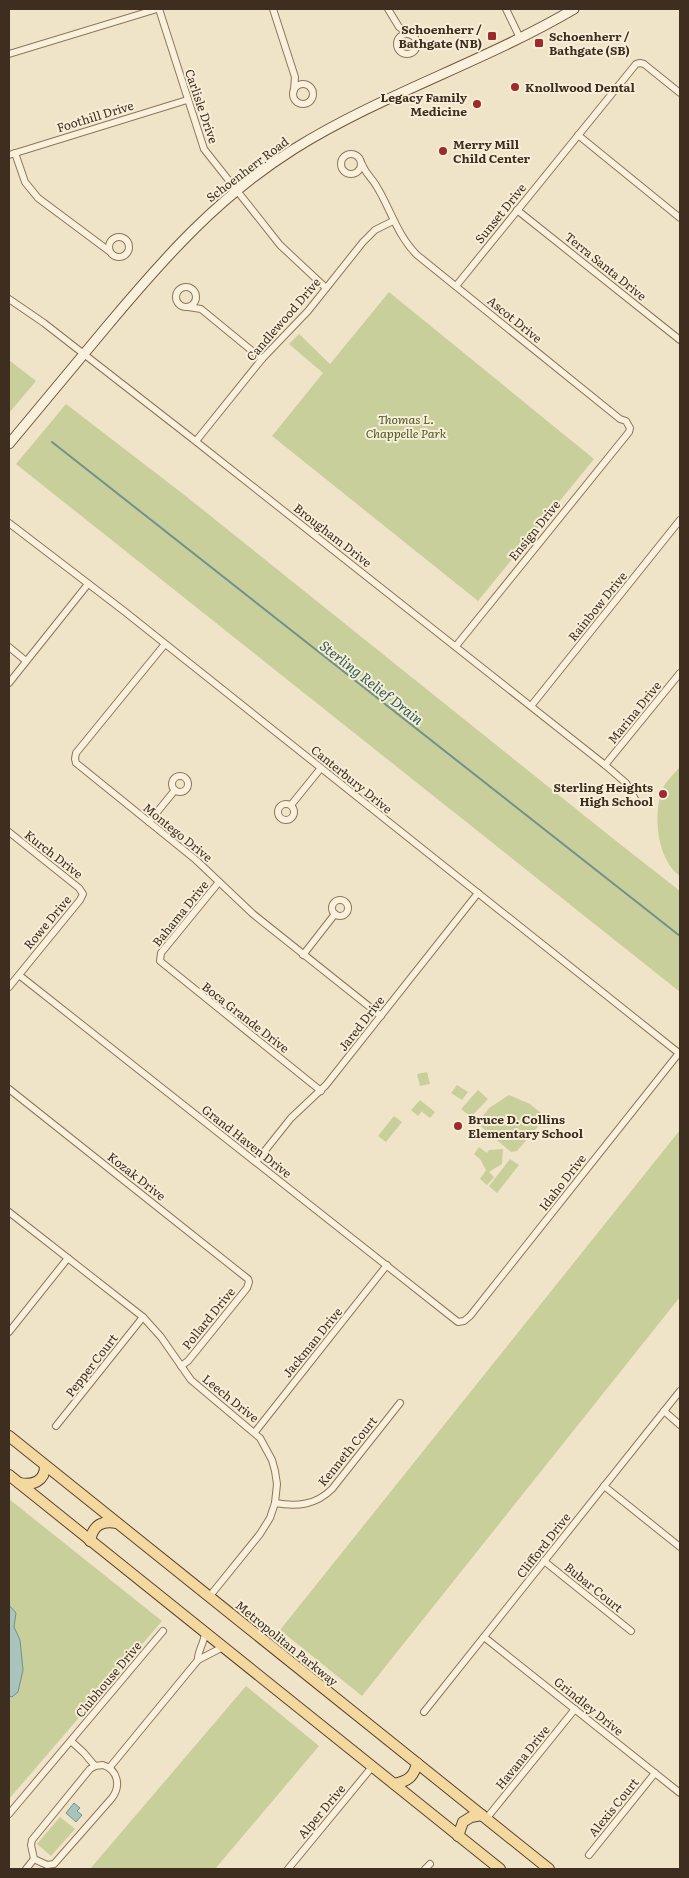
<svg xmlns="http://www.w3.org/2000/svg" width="689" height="1878" font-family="Literata,serif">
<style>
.green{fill:#c9cf9b}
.water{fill:#a9c4bc;stroke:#6f938a}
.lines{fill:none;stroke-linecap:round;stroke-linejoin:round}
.stream{stroke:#6f938a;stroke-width:2}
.minor-casing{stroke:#8d765c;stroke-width:8}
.secondary-casing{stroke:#6f573f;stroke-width:11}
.primary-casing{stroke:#5b4430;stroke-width:12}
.minor{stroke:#faf1dc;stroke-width:6}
.secondary{stroke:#faf1dc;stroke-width:9}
.primary{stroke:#f3d9a0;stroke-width:10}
.poi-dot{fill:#9e2a2b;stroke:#f7eed8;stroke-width:2}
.labels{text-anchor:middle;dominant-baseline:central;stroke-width:4;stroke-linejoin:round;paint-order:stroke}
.poi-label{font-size:12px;font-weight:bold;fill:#3d2e20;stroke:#f7eed8;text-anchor:start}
.street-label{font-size:12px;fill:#3d2e20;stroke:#f7eed8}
.park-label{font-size:12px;font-style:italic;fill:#4d5a26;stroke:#f7eed8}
.water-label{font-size:14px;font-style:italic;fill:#2f5d5a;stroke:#f7eed8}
</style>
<rect width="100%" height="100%" fill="#f0e4c8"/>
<g class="green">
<path d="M 389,292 L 594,459 L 478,601 L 272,436 L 323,373 L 289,344 L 299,334 L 330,364 Z"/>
<path d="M 9,360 L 36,381 L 9,413 Z"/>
<path d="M 66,404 L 187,497 L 611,837 L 680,891 L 680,992 L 16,464 Z"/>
<path d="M 680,767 L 680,876 C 657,860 652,813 663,788 C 667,780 674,774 680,767 Z"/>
<path d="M 427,1072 L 430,1084 L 420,1086 L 417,1074 Z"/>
<path d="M 457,1085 L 468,1092 L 462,1100 L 451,1093 Z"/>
<path d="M 478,1090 L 488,1099 L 471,1117 L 461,1109 Z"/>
<path d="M 509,1095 L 530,1104 L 546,1117 L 517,1151 L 511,1152 L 477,1123 L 489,1108 Z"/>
<path d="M 420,1100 L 435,1112 L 430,1118 L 422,1112 L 423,1110 L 418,1116 L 411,1110 Z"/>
<path d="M 394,1116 L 402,1122 L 386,1142 L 378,1136 Z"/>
<path d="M 680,1130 L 680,1297 L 362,1696 L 280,1630 Z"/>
<path d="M 479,1147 L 487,1153 L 489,1150 L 503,1149 L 502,1164 L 489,1172 L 494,1177 L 487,1185 L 480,1179 L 486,1170 L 481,1161 L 481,1160 L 474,1154 Z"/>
<path d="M 510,1159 L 519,1165 L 497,1193 L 489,1186 Z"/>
<path d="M 9,1499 L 162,1621 L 9,1799 Z"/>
<path d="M 246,1686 L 319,1746 L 215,1869 L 90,1869 Z"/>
<path d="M 60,1817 L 75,1829 L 51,1856 L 37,1844 Z"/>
</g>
<g class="water">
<path d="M 9,1605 L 16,1613 L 14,1627 L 20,1640 L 23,1670 L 18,1692 L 12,1697 L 9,1696 Z"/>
<path d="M 74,1803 L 80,1808 L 77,1811 L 82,1815 L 76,1822 L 66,1813 Z"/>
</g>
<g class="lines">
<path class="stream" d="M 52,442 L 680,936"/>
<defs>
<g id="minor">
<path d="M 159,9 L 204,149 L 280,245 L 326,288"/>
<path d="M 273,9 L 295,77 L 294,90"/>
<path d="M 388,9 L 399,27 L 409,34"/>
<path d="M 506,9 L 520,38"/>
<circle cx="407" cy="44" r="10"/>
<path d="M 9,54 L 157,9"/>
<circle cx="303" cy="94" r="10"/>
<path d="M 578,135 L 680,218"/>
<path d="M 15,153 L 25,182 L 38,198 L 109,251"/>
<circle cx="351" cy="164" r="10"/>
<path d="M 9,155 L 187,100"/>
<path d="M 362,164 C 365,173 372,178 377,187 C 391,210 397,235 417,255 L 620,419 L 626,421 L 630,428 L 629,432 L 456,646"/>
<path d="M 517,210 L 680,340"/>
<circle cx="119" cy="247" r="10"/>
<path d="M 456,286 L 636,64 L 640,63 L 644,64 L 680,93"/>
<circle cx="186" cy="297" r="10"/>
<path d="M 9,299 L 44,323 L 189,436 L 605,765 L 626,783 L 635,799"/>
<path d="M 188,307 L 201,309 L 262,359"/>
<path d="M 196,441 L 262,359 L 308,311 L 363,242 L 375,230 L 393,221"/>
<path d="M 9,523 L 124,611 L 680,1054"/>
<path d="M 165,644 L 76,753 L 75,759 L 76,763 L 196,860 L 253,914 L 381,1016"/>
<path d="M 9,647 L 26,661"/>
<path d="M 9,683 L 88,584"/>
<path d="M 531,706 L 680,520"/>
<path d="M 605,765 L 680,673"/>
<circle cx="180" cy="784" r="8"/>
<circle cx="286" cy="812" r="8"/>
<path d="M 291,805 L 321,768"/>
<path d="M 149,822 L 175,790"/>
<path d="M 9,832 L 79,888 L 83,894 L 80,900 L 9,987"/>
<path d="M 219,882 L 161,953 L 160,961 L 321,1091"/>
<circle cx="340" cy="908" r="8"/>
<path d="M 303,955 L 335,914"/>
<path d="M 19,975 L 458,1322 L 464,1321 L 470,1316 L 679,1053"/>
<path d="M 9,1089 L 248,1279 L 249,1282 L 247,1288 L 188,1361 L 181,1366"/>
<path d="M 256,1162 L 291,1118 L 326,1085 L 478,893"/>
<path d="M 9,1212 L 143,1317 L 161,1337 L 191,1380 L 260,1438 L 272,1460 L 275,1471 L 277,1484 L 275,1503 L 270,1518 L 260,1534 L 209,1597"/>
<path d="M 9,1332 L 68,1258"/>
<path d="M 664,1411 L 680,1425"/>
<path d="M 56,1426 L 143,1317"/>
<path d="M 255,1432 L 387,1265"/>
<path d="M 604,1486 L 680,1547"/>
<path d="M 275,1503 C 297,1507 316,1505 332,1489 L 400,1403"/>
<path d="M 544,1561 L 631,1631"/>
<path d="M 205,1633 C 204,1644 197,1652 198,1660 L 223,1647"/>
<path d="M 484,1637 L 680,1793"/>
<path d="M 424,1712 L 680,1391"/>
<path d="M 71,1741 L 84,1753 L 95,1766"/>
<path d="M 103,1765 C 118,1770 121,1786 112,1798 L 54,1864 L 47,1865 L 34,1859 L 31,1845 L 32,1840 L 90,1769 L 95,1766 Z"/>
<path d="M 110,1767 L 198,1660"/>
<path d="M 9,1814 L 163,1631"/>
<path d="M 486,1819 L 575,1709"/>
<path d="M 589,1855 L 655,1773"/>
<path d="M 26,1869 L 34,1859"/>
<path d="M 288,1869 L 372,1767"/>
<path d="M 425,1869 L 430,1864"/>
</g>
<path id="secondary" d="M 9,444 C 42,404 75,365 108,325 C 165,257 218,197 294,149 C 382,94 484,62 574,9"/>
<g id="primary">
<path d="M 9,1436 L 549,1869"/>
<path d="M 9,1475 L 500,1869"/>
<path d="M 19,1483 C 33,1486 45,1481 45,1466"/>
<path d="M 90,1541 C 93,1525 102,1520 117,1523"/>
<path d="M 394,1784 C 408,1781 414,1777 417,1763"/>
<path d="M 458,1836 L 463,1822 L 471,1817 L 482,1815"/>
</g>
</defs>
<use href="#minor" class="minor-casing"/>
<use href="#secondary" class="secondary-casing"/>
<use href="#primary" class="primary-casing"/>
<use href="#minor" class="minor"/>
<use href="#secondary" class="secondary"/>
<use href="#primary" class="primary"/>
</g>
<g class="poi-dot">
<rect x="487" y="31" width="10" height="10" rx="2.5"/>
<rect x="534" y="38" width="10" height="10" rx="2.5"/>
<circle cx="515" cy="87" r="5"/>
<circle cx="477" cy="104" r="5"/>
<circle cx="443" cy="151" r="5"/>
<circle cx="663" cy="794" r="5"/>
<circle cx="458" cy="1126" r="5"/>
</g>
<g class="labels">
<g class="poi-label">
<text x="482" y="29" text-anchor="end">Schoenherr /<tspan x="482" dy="14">Bathgate (NB)</tspan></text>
<text x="549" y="36">Schoenherr /<tspan x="549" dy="14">Bathgate (SB)</tspan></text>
<text x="525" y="87">Knollwood Dental</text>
<text x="467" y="97" text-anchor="end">Legacy Family<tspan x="467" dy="14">Medicine</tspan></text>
<text x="453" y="144">Merry Mill<tspan x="453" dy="14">Child Center</tspan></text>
<text x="653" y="787" text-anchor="end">Sterling Heights<tspan x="653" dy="14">High School</tspan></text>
<text x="468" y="1119">Bruce D. Collins<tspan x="468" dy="14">Elementary School</tspan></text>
</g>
<g class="street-label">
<text transform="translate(202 106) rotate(71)">Carlisle Drive</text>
<text transform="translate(95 116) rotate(-17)">Foothill Drive</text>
<text transform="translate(247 169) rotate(-37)">Schoenherr Road</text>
<text transform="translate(500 213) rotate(-51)">Sunset Drive</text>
<text transform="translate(606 266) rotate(39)">Terra Santa Drive</text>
<text transform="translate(283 319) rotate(-49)">Candlewood Drive</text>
<text transform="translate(515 319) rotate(39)">Ascot Drive</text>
<text transform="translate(534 530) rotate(-51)">Ensign Drive</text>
<text transform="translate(333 535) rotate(38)">Brougham Drive</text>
<text transform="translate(597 606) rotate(-51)">Rainbow Drive</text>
<text transform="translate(634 712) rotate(-51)">Marina Drive</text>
<text transform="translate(352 779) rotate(39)">Canterbury Drive</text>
<text transform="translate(178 832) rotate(39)">Montego Drive</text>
<text transform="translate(54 854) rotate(38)">Kurch Drive</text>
<text transform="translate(180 913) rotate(-51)">Bahama Drive</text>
<text transform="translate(47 922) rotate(-50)">Rowe Drive</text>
<text transform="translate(246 1017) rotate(38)">Boca Grande Drive</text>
<text transform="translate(361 1023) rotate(-52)">Jared Drive</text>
<text transform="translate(247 1141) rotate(38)">Grand Haven Drive</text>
<text transform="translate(137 1176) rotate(38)">Kozak Drive</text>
<text transform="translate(562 1182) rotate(-52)">Idaho Drive</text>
<text transform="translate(208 1318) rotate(-51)">Pollard Drive</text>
<text transform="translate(312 1342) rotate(-51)">Jackman Drive</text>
<text transform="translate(91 1365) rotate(-52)">Pepper Court</text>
<text transform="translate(231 1398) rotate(39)">Leech Drive</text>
<text transform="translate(347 1451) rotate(-51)">Kenneth Court</text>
<text transform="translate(543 1545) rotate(-52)">Clifford Drive</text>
<text transform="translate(594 1587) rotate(39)">Bubar Court</text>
<text transform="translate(287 1643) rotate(39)">Metropolitan Parkway</text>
<text transform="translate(108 1679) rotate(-50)">Clubhouse Drive</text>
<text transform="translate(589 1706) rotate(39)">Grindley Drive</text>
<text transform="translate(522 1757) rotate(-51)">Havana Drive</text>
<text transform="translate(613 1807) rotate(-51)">Alexis Court</text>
<text transform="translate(321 1811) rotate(-50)">Alper Drive</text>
</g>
<g class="park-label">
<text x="406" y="419">Thomas L.<tspan x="406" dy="14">Chappelle Park</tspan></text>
</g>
<g class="water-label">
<text transform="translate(372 682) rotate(38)">Sterling Relief Drain</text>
</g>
</g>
<rect width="689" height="1878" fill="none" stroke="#3d2e20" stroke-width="20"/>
</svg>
